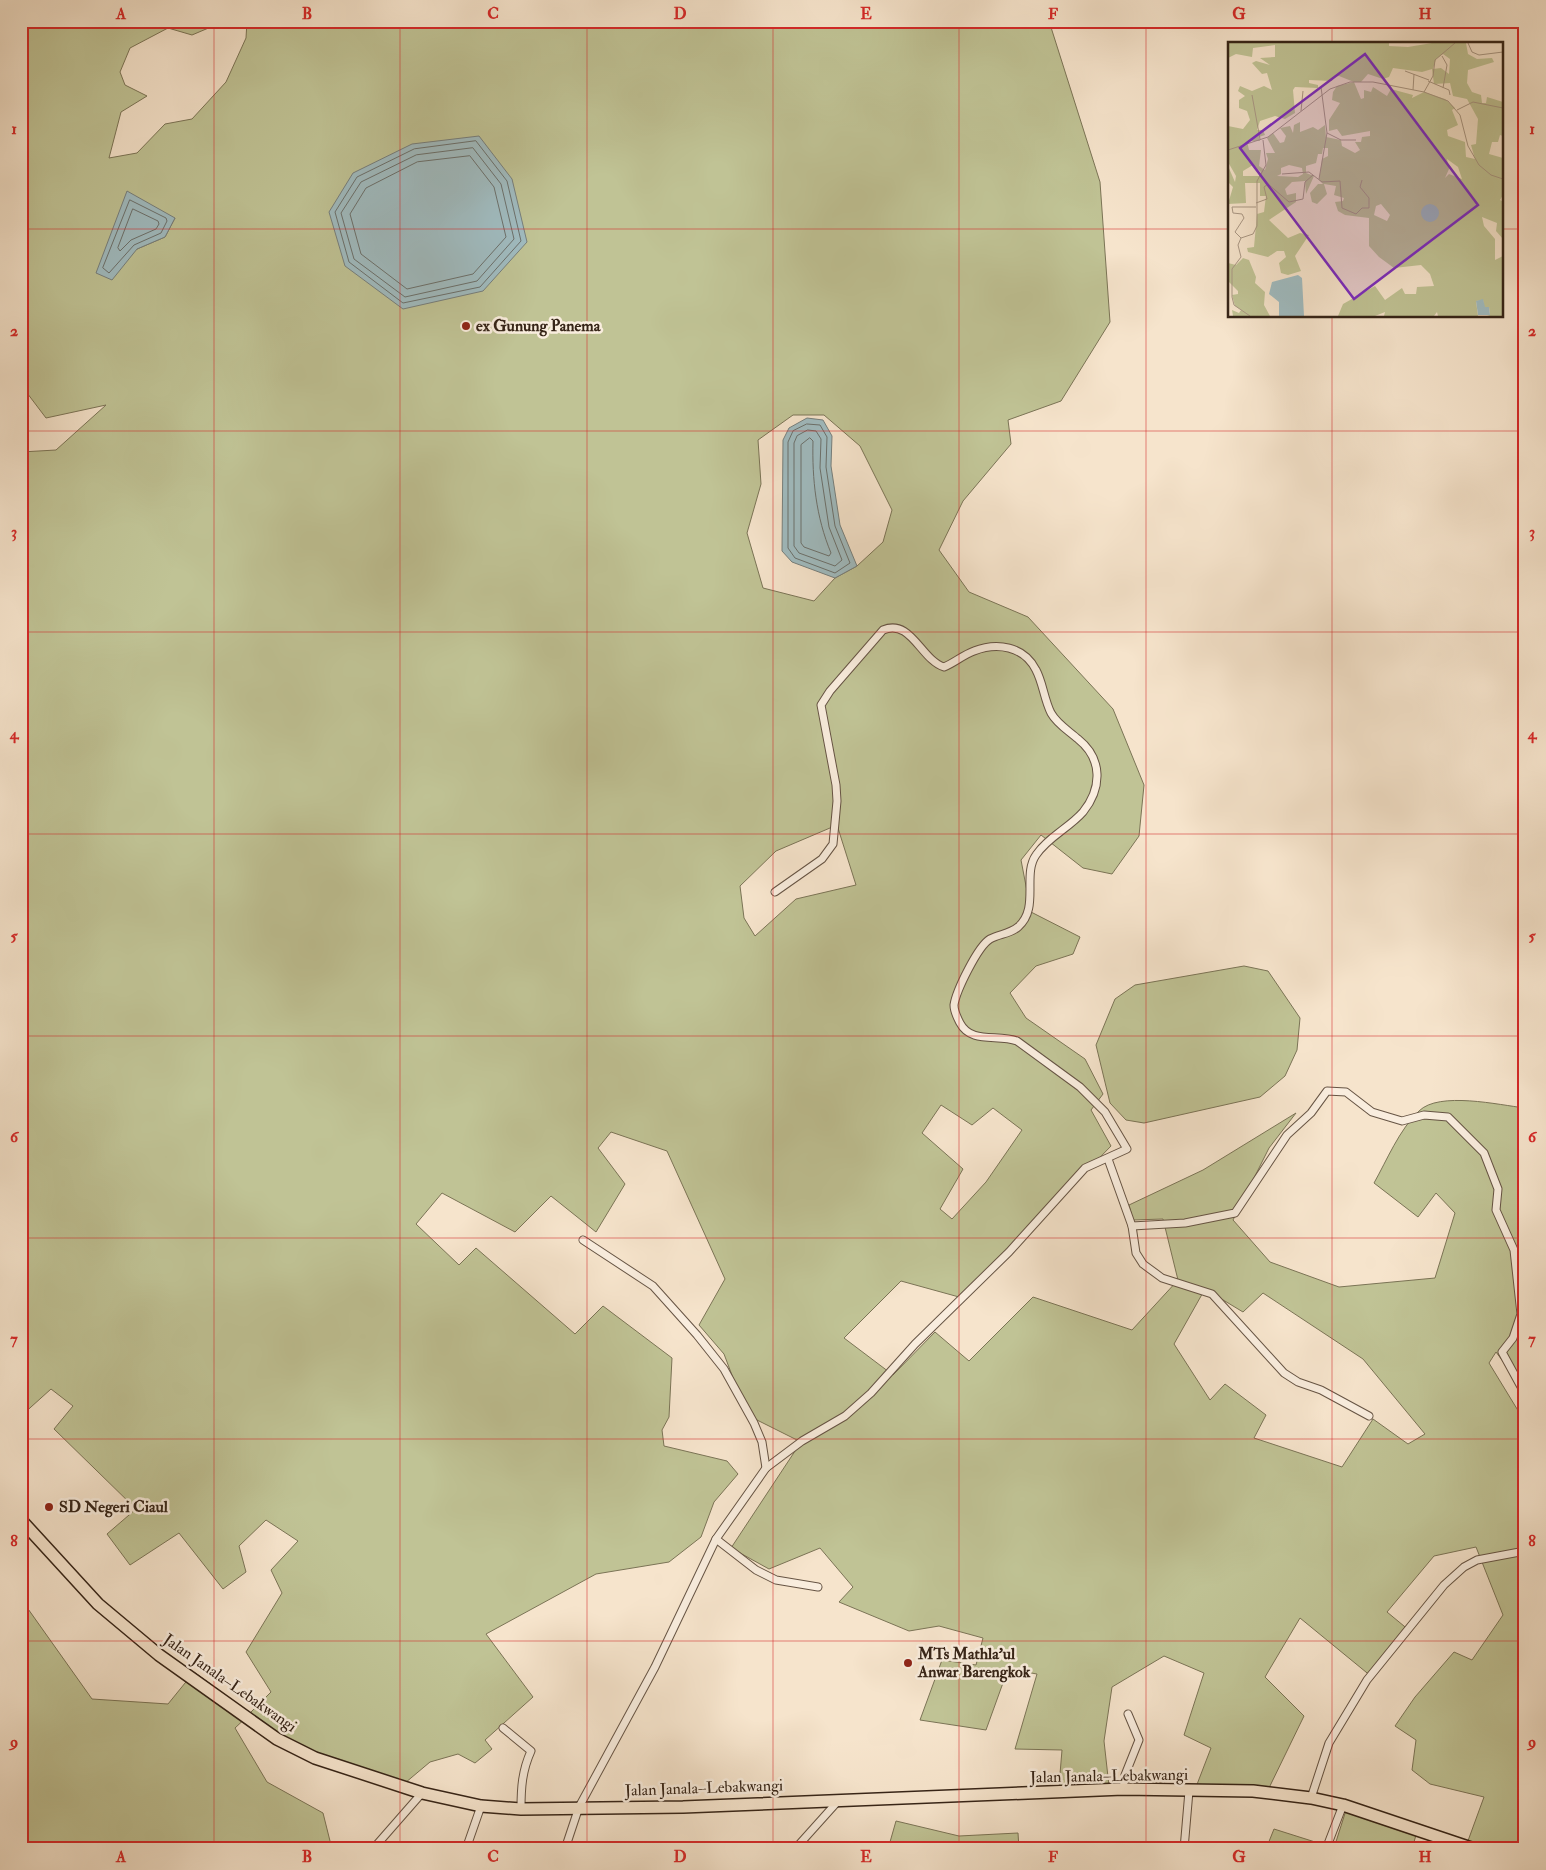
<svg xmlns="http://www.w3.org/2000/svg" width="1546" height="1870" font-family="'IM FELL Double Pica',serif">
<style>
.green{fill:#c0c395;stroke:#7b7456;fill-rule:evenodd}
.water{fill:#a0bcc1;stroke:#767f7d}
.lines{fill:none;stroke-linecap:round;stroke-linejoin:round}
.shore{stroke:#6b706c;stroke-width:1}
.street-casing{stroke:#665444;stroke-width:9}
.primary-casing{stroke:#362417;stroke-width:14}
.street{stroke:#f9edde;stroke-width:7}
.primary{stroke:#f6e4cc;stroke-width:11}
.grid{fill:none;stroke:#d62828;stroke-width:1;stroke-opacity:0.55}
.poi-dot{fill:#8f2418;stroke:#f9edde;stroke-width:2}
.labels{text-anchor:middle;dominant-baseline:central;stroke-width:5;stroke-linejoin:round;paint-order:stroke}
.poi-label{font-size:16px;font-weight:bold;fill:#362417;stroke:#f9edde;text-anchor:start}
.street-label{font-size:16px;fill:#362417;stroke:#f9edde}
.inset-road{fill:none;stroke:#a99784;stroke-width:1}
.view{fill:#7b2cbf;fill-opacity:0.15;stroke:#7b2cbf;stroke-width:2.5}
.inset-edge{fill:none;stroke:#362417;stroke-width:2.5}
.neatline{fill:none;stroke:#d62828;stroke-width:2}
.grid-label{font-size:16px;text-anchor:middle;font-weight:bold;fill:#d62828}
</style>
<rect width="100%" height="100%" fill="#f6e4cc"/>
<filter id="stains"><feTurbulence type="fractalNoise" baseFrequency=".004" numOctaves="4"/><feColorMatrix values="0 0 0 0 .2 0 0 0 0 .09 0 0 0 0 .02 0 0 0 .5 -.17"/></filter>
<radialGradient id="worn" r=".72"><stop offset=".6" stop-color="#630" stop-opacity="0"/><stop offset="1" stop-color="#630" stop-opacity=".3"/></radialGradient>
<g class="green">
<path d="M 21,21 L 225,21 L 192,35 L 168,28 L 130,48 L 120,72 L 125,85 L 147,96 L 121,112 L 109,158 L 137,153 L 165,124 L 192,119 L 226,82 L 246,38 L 247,21 L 1049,21 L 1100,182 L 1110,322 L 1061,401 L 1008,420 L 1011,444 L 963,501 L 939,550 L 969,592 L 1028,617 L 1113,709 L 1144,785 L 1139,836 L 1112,874 L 1083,868 L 1041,835 L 1021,860 L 1031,912 L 1080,937 L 1073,954 L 1036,966 L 1010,993 L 1026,1018 L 1085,1059 L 1103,1094 L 1091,1110 L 1111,1146 L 1036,1223 L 959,1297 L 901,1281 L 844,1338 L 893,1375 L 935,1332 L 969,1361 L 1033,1297 L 1132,1330 L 1178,1280 L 1163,1219 L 1133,1220 L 1129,1205 L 1203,1170 L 1296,1113 L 1269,1148 L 1233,1220 L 1270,1262 L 1339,1287 L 1435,1278 L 1455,1213 L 1436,1193 L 1418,1217 L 1374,1183 C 1387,1160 1399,1130 1419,1111 C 1439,1091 1499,1105 1525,1108 L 1525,1391 L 1496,1352 L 1489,1363 L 1525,1422 L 1525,1550 L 1520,1553 L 1525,1558 L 1525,1849 L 1465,1849 L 1484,1797 L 1430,1784 L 1412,1770 L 1416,1740 L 1395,1726 L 1415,1697 L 1454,1652 L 1472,1660 L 1503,1615 L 1476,1547 L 1434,1556 L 1387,1612 L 1410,1631 L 1372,1677 L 1300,1618 L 1265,1677 L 1304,1716 L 1268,1790 L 1196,1787 L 1211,1748 L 1184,1735 L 1204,1673 L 1164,1656 L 1112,1687 L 1104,1741 L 1109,1786 L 1059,1786 L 1062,1750 L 1015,1749 L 1037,1674 L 1008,1669 L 986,1730 L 920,1720 L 942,1660 L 976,1665 L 983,1638 L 939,1626 L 909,1631 L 839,1602 L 853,1587 L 820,1548 L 769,1569 L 731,1548 L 801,1442 L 747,1415 L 724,1354 L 699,1325 L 725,1279 L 667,1151 L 611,1132 L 598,1148 L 625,1184 L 596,1232 L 551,1196 L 515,1232 L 442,1193 L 416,1224 L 459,1265 L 476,1248 L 575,1334 L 603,1306 L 672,1358 L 669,1417 L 662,1430 L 664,1446 L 727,1461 L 738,1474 L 714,1502 L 701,1537 L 669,1562 L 596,1574 L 486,1634 L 533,1697 L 485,1740 L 492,1749 L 475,1763 L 458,1754 L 430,1762 L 405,1783 L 289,1746 L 250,1714 L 235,1728 L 267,1782 L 323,1813 L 331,1845 L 337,1849 L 21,1849 L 21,1599 L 92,1699 L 168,1704 L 194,1672 L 250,1713 L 271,1692 L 246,1652 L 282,1593 L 271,1570 L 298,1541 L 266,1520 L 239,1546 L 246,1572 L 223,1589 L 179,1533 L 130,1565 L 107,1534 L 136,1509 L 54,1429 L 73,1406 L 51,1389 L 21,1416 L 21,452 L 56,450 L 106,405 L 46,418 L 21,385 ZM 175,218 L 165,237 L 137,249 ZM 793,415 L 824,415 L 860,446 L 892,510 L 883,542 L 857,566 L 835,578 L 814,601 L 763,588 L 747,533 L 761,484 L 758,440 ZM 837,825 L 856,885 L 796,899 L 755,936 L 744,918 L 740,886 L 776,851 ZM 941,1105 L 972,1125 L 993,1108 L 1022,1130 L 986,1182 L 952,1219 L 940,1209 L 963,1169 L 922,1133 ZM 1205,1289 L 1243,1312 L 1263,1293 L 1363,1359 L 1425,1434 L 1408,1444 L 1373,1419 L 1342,1467 L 1254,1438 L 1266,1415 L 1225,1384 L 1210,1400 L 1174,1344 Z"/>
<path d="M 1244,966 L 1268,971 L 1300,1018 L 1297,1050 L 1285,1076 L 1260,1097 L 1144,1123 L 1126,1120 L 1110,1103 L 1096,1045 L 1115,999 L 1135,985 Z"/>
<path d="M 1347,1807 L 1416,1835 L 1412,1849 L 1266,1849 L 1274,1829 L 1334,1848 Z"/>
<path d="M 896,1821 L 959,1836 L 1018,1833 L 1019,1849 L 888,1849 Z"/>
</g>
<g class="water">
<path d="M 479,136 L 512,179 L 527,242 L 483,291 L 403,309 L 345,266 L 329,212 L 353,173 L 412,144 Z"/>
<path d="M 127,191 L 175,218 L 165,237 L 137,249 L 112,280 L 96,273 Z"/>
<path d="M 807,418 L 823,420 L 832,436 L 831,466 L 840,525 L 857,566 L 835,578 L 792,562 L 782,551 L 783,440 L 789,428 Z"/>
</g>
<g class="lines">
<g class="shore">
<path d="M 476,141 L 507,181 L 521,241 L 480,287 L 403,303 L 349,262 L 335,212 L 357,177 L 414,149 Z"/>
<path d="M 473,148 L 501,184 L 514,239 L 477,281 L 405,297 L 354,259 L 341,213 L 361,182 L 416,155 Z"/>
<path d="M 470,156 L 494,187 L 506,237 L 473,274 L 407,289 L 361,254 L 350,214 L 366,188 L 417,162 Z"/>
<path d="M 130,200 L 166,218 L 167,221 L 161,233 L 134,245 L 109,273 L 103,268 Z"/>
<path d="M 133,209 L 158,221 L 159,224 L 156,229 L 131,240 L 120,251 L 118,248 Z"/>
<path d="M 807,424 L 820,425 L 827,437 L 826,467 L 835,526 L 850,563 L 835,573 L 795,558 L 788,548 L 788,442 L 793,431 Z"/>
<path d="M 808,430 L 816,431 L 821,439 L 820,468 L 829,527 L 842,560 L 835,566 L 799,553 L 794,546 L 794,443 L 797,436 Z"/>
<path d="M 810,438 L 813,441 C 812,479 816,517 831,553 L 829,556 L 804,547 L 801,543 L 801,445 Z"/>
</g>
<defs>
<g id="street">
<path d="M 1108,1159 L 1132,1226 L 1136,1253 L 1143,1264 L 1162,1278 L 1212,1294 L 1284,1373 L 1298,1382 L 1321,1390 L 1369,1416"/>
<path d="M 1132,1226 L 1185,1223 L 1235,1213 L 1287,1135 L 1311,1113 L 1327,1091 L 1346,1092 L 1372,1112 L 1402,1121 L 1424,1115 L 1448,1117 L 1484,1153 L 1498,1189 L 1496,1210 L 1514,1250 L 1521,1314 L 1513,1338 L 1502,1352 L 1525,1394"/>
<path d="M 583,1240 L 653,1286 L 697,1335 L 724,1369 L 754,1423 L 762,1442 L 766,1468"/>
<path d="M 716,1539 L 756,1570 L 776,1580 L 818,1587"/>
<path d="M 503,1728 L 531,1751 C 522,1771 521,1788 521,1809"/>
<path d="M 1123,1789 L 1125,1775 L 1139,1740 L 1128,1714"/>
<path d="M 1311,1798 L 1329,1743 L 1367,1680 L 1444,1585 L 1464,1567 L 1477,1560 L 1525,1551"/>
<path d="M 373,1849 L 422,1793"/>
<path d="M 466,1849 L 481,1806"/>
<path d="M 565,1849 L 579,1807 L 655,1667 L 716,1539 L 766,1468 L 802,1441 L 845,1416 L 871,1393 L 915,1344 L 1009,1252 L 1085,1168 L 1127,1149 L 1105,1112 L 1080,1087 L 1017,1041 C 997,1034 971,1044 960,1023 C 957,1017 954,1012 954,1005 C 956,991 978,946 990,939 C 999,934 1010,934 1018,927 C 1040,908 1022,875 1036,855 C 1048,837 1069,828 1083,812 C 1102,788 1103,759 1078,739 C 1069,731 1057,724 1051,713 C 1044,699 1043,683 1036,670 C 1024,646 997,642 974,651 C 963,655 954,663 944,667 C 921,660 911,618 883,630 L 830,691 L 821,705 L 836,785 L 837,801 L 833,844 L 822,859 L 775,892"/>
<path d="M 795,1849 L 839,1800"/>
<path d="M 1184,1849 L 1189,1791"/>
<path d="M 1326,1849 L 1343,1805"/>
</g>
<path id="primary" d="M 21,1520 L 98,1604 L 159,1655 L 277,1739 L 315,1758 L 422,1793 L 481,1806 L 521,1809 L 683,1807 L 1123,1789 L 1253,1791 L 1311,1798 L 1343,1805 L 1474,1849"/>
</defs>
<use href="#street" class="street-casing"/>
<use href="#primary" class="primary-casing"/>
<use href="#street" class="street"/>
<use href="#primary" class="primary"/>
</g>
<path class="grid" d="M 214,21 L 214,1849M 400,21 L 400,1849M 587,21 L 587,1849M 773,21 L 773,1849M 959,21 L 959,1849M 1146,21 L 1146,1849M 1332,21 L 1332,44M 21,229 L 1230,229M 1502,229 L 1525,229M 1332,316 L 1332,1849M 21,431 L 1525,431M 21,632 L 1525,632M 21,834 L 1525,834M 21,1036 L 1525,1036M 21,1238 L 1525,1238M 21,1439 L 1525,1439M 21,1641 L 1525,1641"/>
<g class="poi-dot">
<circle cx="466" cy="326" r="5"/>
<circle cx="49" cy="1507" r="5"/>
<circle cx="908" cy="1663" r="5"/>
</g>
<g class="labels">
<g class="poi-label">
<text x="476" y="326">ex Gunung Panema</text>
<text x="59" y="1507">SD Negeri Ciaul</text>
<text x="918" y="1654">MTs Mathla'ul<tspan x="918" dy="18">Anwar Barengkok</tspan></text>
</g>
<g class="street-label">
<text transform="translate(230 1683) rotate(35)">Jalan Janala–Lebakwangi</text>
<text transform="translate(1109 1776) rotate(-1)">Jalan Janala–Lebakwangi</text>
<text transform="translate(704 1788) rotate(-2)">Jalan Janala–Lebakwangi</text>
</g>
</g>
<g transform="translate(1228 42)">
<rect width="275" height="275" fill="#f6e4cc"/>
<path d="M 0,1 L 161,1 L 161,4 L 180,5 L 204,1 L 238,1 L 240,12 L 249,17 L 264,16 L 266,20 L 240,28 L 239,41 L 244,50 L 253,53 L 254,61 L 258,61 L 259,55 L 275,60 L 275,94 L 272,93 L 270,100 L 264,100 L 261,112 L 275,116 L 275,153 L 272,158 L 274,159 L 275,197 L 268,189 L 269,181 L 254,175 L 256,184 L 267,197 L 267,218 L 275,214 L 275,274 L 259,274 L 262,273 L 261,265 L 256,265 L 255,258 L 248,259 L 250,274 L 210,274 L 209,270 L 206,274 L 156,274 L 157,270 L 147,274 L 110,274 L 115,262 L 147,244 L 157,258 L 174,246 L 177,252 L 188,252 L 189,245 L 206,244 L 202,232 L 193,223 L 166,226 L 151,215 L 141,204 L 141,176 L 117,173 L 110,169 L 107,160 L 115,159 L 116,156 L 106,153 L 108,144 L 96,142 L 99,152 L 89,162 L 84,160 L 82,151 L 90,142 L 95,142 L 91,138 L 94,117 L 100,114 L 100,106 L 95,106 L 94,112 L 90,112 L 88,121 L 78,124 L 78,131 L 86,134 L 78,152 L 77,139 L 64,140 L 57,147 L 59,153 L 68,151 L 68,160 L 41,178 L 60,196 L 72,191 L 81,193 L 67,214 L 73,229 L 60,233 L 53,231 L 51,221 L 58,215 L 56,209 L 49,209 L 40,215 L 20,210 L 19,206 L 26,205 L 29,172 L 36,170 L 38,154 L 32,154 L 32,141 L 17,141 L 18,161 L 0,162 L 5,145 L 0,140 L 0,124 L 7,140 L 8,134 L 0,120 L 0,84 L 15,87 L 22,78 L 19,69 L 11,66 L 11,58 L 17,54 L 10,49 L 12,44 L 24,49 L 36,44 L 44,48 L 39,31 L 34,32 L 24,21 L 28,19 L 42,23 L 32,16 L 47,15 L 47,3 L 25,6 L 24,15 L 8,12 L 0,16 ZM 215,12 L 222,17 L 221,32 L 213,26 L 205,27 L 208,17 ZM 165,26 L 194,30 L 204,27 L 206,42 L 222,41 L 225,54 L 239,57 L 250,77 L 248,102 L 243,103 L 247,117 L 238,115 L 237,100 L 220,94 L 219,88 L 230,83 L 224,68 L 227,66 L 217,57 L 196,50 L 184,56 L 185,53 L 163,47 L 159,54 L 145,45 L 143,50 L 136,48 L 136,56 L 133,57 L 126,40 L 133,40 L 140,32 L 155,37 L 161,35 ZM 111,34 L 126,40 L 109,44 L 105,50 L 104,58 L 112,61 L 101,78 L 101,89 L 109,87 L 114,94 L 142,89 L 142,94 L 134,95 L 133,100 L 127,100 L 132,108 L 127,111 L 114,104 L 113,98 L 98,95 L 97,83 L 90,88 L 85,85 L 72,90 L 72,80 L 66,83 L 65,91 L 62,84 L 52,86 L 58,94 L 56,100 L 52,101 L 45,91 L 39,96 L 47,111 L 38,111 L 40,117 L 37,128 L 31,124 L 33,108 L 21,108 L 19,99 L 32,99 L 31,95 L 37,93 L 35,88 L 29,88 L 32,79 L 47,74 L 57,77 L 67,71 L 65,48 L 67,45 L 90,46 L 90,43 L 81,41 L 81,38 L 104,39 L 105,35 ZM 219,117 L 230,125 L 234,137 L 221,132 L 217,136 L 221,127 ZM 25,123 L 33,130 L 31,134 L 15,134 L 15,129 ZM 61,123 L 74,126 L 75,132 L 70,135 L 49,134 L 53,132 L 53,126 ZM 153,162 L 162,173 L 159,179 L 146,173 L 148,164 ZM 15,216 L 21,218 L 28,235 L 27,241 L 37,250 L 36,263 L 42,274 L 5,274 L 4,268 L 11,271 L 13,268 L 7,264 L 4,253 L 10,252 L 10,249 L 0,239 L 0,221 L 8,223 Z" fill="#c0c395" fill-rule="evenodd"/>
<path d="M193 171a9 9 0 1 1 18 0a9 9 0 1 1-18 0ZM 70,233 L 74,236 L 76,274 L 51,274 L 51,260 L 41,252 L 44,240 ZM 255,257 L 257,265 L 261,265 L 262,273 L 250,273 L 248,259 Z" fill="#a0bcc1"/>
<path class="inset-road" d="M 240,1 L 244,10 L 251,13 L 275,10M 214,14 L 219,23 L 215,46M 177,29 L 201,38M 200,39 L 221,48 L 222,53M 185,48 L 186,32M 196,50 L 205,34 L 207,18 L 227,1M 24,53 L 32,97M 229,68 L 245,60 L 275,66M 73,69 L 75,49M 99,91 L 113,98 L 128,98M 0,108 L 40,95 L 102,47 L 122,40 L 145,40 L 196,50 L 220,59 L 232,73 L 240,104 L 251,123 L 263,133 L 275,137M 54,132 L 81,130 L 94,140 L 112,139 L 114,166 L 128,172 L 134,166 L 141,166 L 141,156 L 132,145 L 134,138M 91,137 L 99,91 L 93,45M 28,161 L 39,157 L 36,145 L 40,142 L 61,160 L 75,157 L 77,140 L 85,133M 13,196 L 25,192 L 29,184 L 29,139 L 38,123 L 35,98M 13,196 L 10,203 L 13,215 L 4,227 L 4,255 L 6,263 L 22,274M 13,196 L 7,190 L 16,176 L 14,172 L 5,171 L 4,165 L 28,165"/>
<path class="view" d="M 137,12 L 250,163 L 126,257 L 12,106 Z"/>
<rect width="275" height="275" class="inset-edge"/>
</g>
<rect width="1546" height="1870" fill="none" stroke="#f6e4cc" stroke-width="55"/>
<rect x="28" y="28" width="1490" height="1814" class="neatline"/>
<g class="grid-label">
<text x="121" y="19">A</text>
<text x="307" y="19">B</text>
<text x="493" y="19">C</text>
<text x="680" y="19">D</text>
<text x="866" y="19">E</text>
<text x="1053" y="19">F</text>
<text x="1239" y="19">G</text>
<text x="1425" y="19">H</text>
<text x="14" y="134">1</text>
<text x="1532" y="134">1</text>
<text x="14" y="336">2</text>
<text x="1532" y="336">2</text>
<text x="14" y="537">3</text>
<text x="1532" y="537">3</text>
<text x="14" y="739">4</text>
<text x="1532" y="739">4</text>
<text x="14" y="941">5</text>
<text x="1532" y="941">5</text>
<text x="14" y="1142">6</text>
<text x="1532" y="1142">6</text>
<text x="14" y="1344">7</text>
<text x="1532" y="1344">7</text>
<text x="14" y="1546">8</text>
<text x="1532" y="1546">8</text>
<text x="14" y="1747">9</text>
<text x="1532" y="1747">9</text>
<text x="121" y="1862">A</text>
<text x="307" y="1862">B</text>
<text x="493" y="1862">C</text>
<text x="680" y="1862">D</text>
<text x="866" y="1862">E</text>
<text x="1053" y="1862">F</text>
<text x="1239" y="1862">G</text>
<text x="1425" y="1862">H</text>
</g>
<rect width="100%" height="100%" filter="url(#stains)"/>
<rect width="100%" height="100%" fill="url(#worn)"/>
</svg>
